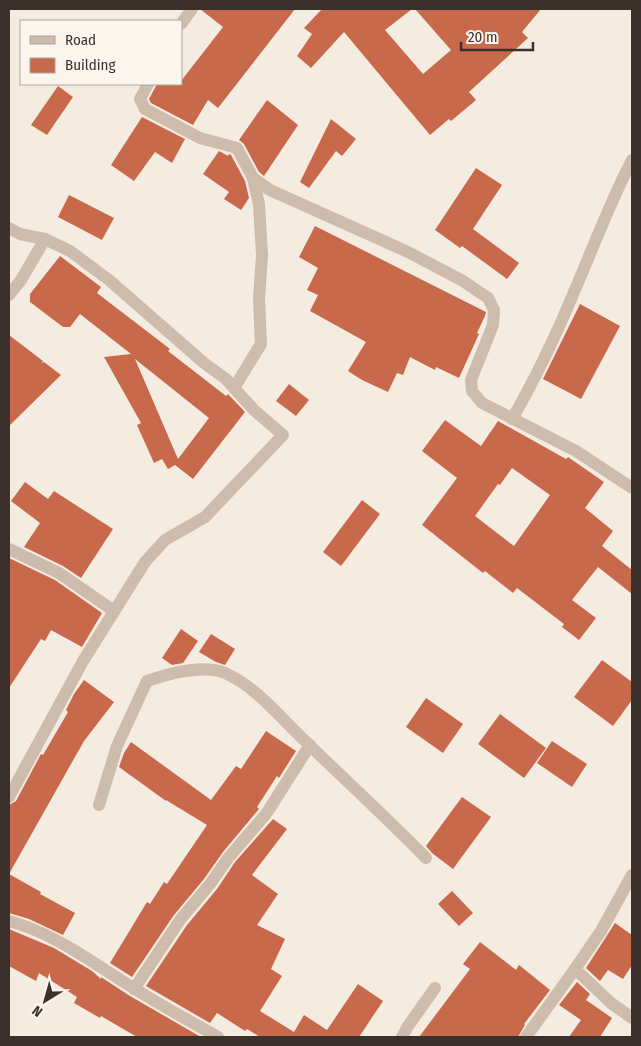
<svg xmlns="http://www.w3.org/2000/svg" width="641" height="1046" font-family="'Fira Sans Condensed',sans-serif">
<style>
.building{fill:#c8694b;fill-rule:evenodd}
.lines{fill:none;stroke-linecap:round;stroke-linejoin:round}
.minor{stroke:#cdbbac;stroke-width:12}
</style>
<rect width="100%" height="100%" fill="#f4ebe1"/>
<g class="building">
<path d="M 200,9 L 295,9 L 218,108 L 208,100 L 193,125 L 151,103 L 149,99 L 157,84 L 181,84 L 181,81 L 223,27 Z"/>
<path d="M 322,9 L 412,9 L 385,30 L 423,74 L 451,50 L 415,9 L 541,9 L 522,32 L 528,38 L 469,92 L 476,100 L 451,121 L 449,119 L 430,135 L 344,32 L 311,68 L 297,56 L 312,34 L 304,28 Z"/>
<path d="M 58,86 L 73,97 L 47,135 L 31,125 Z"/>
<path d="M 267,100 L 298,125 L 264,176 L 259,172 L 244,144 L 239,140 Z"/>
<path d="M 142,117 L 185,139 L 172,163 L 155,152 L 134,181 L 111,165 Z"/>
<path d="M 331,119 L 356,139 L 342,156 L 336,151 L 309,188 L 300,182 Z"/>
<path d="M 219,151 L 228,156 L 229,154 L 231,155 L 245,181 L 249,198 L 241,210 L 224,199 L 229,192 L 203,174 Z"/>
<path d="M 476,168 L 502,185 L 473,229 L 519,263 L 507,279 L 462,246 L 460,248 L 435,230 Z"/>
<path d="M 69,195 L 114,218 L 102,240 L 58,217 Z"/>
<path d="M 315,226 L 486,312 L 485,316 L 477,333 L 479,334 L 459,378 L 436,367 L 435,370 L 410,357 L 403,375 L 397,373 L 388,392 L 362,380 L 348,371 L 366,342 L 310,311 L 318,295 L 307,290 L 318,268 L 299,257 Z"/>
<path d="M 60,256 L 101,287 L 97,293 L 170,349 L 168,351 L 226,396 L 228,394 L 245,412 L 193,479 L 175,465 L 168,469 L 162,459 L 154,463 L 137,425 L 141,423 L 104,357 L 131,354 L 80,314 L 70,327 L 63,327 L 30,302 L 30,294 ZM 135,359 L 209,418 L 178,459 Z"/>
<path d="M 580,304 L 620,326 L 581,399 L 543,379 Z"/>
<path d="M 9,335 L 43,361 L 42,363 L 44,362 L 61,375 L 9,426 Z"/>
<path d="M 289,384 L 309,400 L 296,416 L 276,401 Z"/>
<path d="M 445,420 L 481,446 L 498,421 L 566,459 L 568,457 L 604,482 L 585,508 L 613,531 L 602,546 L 632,570 L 632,594 L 598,567 L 572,600 L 596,618 L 579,640 L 562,627 L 564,624 L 517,588 L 513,593 L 485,571 L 483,573 L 422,525 L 457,478 L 422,451 ZM 512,468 L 550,495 L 514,546 L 475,516 L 498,484 L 500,485 Z"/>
<path d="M 25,482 L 48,499 L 54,491 L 113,529 L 81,578 L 63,566 L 24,547 L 40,523 L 11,501 Z"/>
<path d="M 362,500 L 380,514 L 341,566 L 323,552 Z"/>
<path d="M 9,558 L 55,580 L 102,613 L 82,647 L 51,630 L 45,641 L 41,639 L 9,688 Z"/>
<path d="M 181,629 L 198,641 L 183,663 L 172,665 L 162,658 Z"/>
<path d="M 211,634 L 235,649 L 225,665 L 216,662 L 199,652 Z"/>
<path d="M 602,660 L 632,682 L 632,700 L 613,726 L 574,697 Z"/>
<path d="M 84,680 L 114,702 L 84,741 L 9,874 L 9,805 L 16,801 L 41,754 L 43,755 L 68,712 L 66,710 L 74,694 Z"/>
<path d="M 426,698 L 463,724 L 443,753 L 406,727 Z"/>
<path d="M 500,714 L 546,748 L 524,778 L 478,744 Z"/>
<path d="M 266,731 L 296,751 L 279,778 L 277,776 L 257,807 L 259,809 L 223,852 L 204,879 L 174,915 L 132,977 L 110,963 L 147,902 L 150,904 L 164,882 L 167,884 L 207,825 L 166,800 L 166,801 L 119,767 L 124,753 L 131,742 L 211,800 L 236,766 L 241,769 Z"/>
<path d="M 552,741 L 587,764 L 572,787 L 537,763 Z"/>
<path d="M 462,797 L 491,817 L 453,869 L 432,853 L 426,846 Z"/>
<path d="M 273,819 L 287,829 L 252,875 L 278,894 L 257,925 L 285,939 L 271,969 L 282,976 L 260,1011 L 294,1032 L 304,1015 L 327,1030 L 358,984 L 383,1001 L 359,1037 L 260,1037 L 247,1029 L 245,1031 L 217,1013 L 210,1023 L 146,986 L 187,925 L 217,889 L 235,862 Z"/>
<path d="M 9,874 L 41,892 L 40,894 L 75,913 L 63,935 L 29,919 L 9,913 Z"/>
<path d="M 452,891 L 473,913 L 459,926 L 438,904 Z"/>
<path d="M 615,923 L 632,935 L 632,965 L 623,979 L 608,970 L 600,981 L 586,968 Z"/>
<path d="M 9,929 L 54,948 L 92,971 L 101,979 L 101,977 L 130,996 L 201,1037 L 137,1037 L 101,1016 L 100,1018 L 74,1003 L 77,997 L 39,973 L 36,981 L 9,966 Z"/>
<path d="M 480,942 L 516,970 L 519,965 L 550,990 L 524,1024 L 525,1025 L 518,1037 L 419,1037 L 470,969 L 463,964 Z"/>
<path d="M 577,982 L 590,994 L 586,1000 L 612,1018 L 600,1037 L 569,1037 L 581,1020 L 559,1005 Z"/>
</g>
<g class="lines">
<g class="minor">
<path d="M 181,24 L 192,9"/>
<path d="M 148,84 L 140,99 L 145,109 L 200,138 L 237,148 L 253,178"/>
<path d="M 9,228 L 20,234 L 45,239 L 70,251 L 109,280 L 204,363 L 226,379 L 234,388"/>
<path d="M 9,295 L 21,280 L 45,239"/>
<path d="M 512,419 C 537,376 558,331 577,285 C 595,243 611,200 632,160"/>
<path d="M 9,549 L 59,573 L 114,611"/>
<path d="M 9,797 L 83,661 L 145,562 L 165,540 L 205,517 L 283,435 L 254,410 L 234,388 L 261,344 L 259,299 L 262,255 L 259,204 L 253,178 L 270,190 L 408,252 L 463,281 L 488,298 L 494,310 L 493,325 L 471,380 L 472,391 L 482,403 L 576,451 L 632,488"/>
<path d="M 99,805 L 117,746 L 147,681 C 167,674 203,664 225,673 C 255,686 279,716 303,739 C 344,779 386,817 426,858"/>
<path d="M 632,875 L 601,931 L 575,969 L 611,1003 L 632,1018"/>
<path d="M 9,921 C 54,933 93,963 132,987 C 160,1005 190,1021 218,1037"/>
<path d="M 134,989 L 180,920 L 210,884 L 229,857 L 266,814 L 310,745"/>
<path d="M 402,1037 L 408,1026 L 435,988"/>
<path d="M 526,1037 L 575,969"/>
</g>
</g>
<rect width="641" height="1046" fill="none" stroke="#3b302b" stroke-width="20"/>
<rect x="20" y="20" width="162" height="65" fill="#fbf5ee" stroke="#aea6a0"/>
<rect x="30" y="36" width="25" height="8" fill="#cdbbac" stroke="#aea6a0"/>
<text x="65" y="45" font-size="15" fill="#3b302b">Road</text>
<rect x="30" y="58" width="25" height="15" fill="#c8694b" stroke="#aea6a0"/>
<text x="65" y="70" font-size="15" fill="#3b302b">Building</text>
<g transform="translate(45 1001) rotate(217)" stroke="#fbf5ee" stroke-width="4" paint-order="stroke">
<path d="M0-4L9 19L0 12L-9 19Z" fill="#3b302b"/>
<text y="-8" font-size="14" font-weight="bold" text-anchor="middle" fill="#3b302b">N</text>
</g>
<path d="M461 42v8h72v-8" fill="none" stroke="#3b302b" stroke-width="2.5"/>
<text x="468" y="42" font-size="15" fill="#3b302b" stroke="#fbf5ee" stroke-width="4" paint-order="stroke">20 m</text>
</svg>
